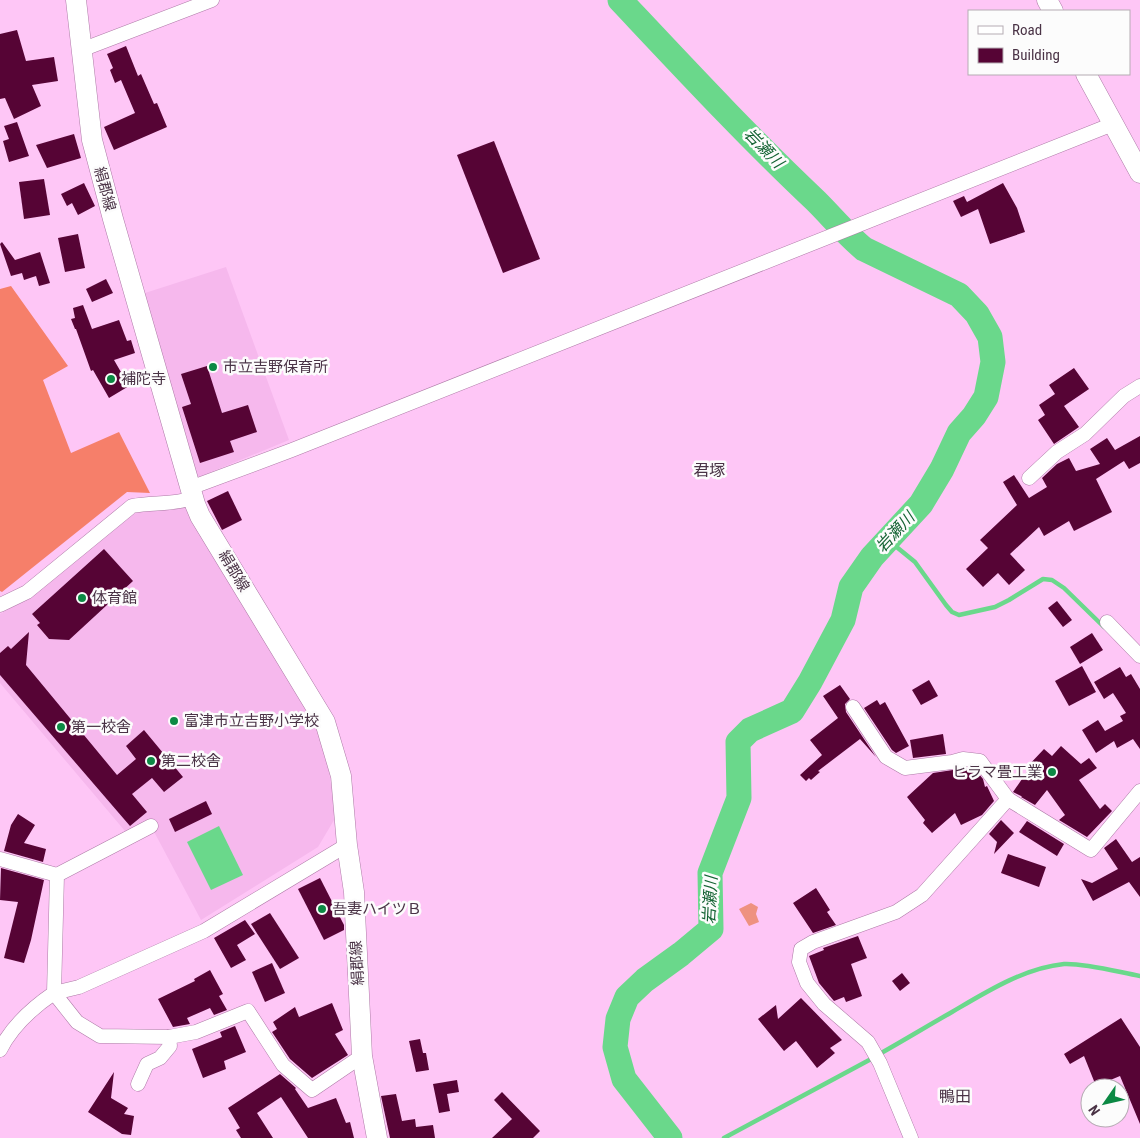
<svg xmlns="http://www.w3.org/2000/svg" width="1140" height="1138" font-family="'Roboto Condensed','Noto Sans JP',sans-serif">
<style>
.built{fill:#f6b8ed}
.green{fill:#ee9180}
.forest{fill:#f67f6a}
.water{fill:#6ad88b}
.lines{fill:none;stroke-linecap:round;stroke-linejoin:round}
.stream{stroke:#6ad88b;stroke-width:4.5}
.river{stroke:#6ad88b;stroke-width:25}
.building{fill:#560435}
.street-casing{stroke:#ae7ba7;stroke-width:15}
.secondary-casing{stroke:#ae7ba7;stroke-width:21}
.street{stroke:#fff;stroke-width:14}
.secondary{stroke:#fff;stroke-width:20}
.poi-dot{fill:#0c8944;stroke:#fcfcfc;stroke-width:2}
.labels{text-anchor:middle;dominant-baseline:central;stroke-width:5;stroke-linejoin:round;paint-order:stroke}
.street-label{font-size:15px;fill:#4a3346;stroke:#fcfcfc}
.poi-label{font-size:15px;fill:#4a3346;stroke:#fcfcfc;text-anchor:start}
.water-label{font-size:16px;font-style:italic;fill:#156434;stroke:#fcfcfc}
.neighbourhood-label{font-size:16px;fill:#4a3346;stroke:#fcfcfc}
</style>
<rect width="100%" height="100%" fill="#fec6f6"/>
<g class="built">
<path d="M 226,267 L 289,440 L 199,477 L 194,476 L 145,293 Z"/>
<path d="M 186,507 L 322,736 L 337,815 L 318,847 L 201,920 L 151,826 L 130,837 L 0,683 L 0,614 L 31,596 L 139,510 Z"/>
</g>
<path class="green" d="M 751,903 L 758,907 L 756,914 L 759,922 L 749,926 L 739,909 Z"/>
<path class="forest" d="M 11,286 L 68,366 L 43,380 L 71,453 L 119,432 L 150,493 L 127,492 L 2,592 L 0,591 L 0,289 Z"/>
<path class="water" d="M 219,826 L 243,875 L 211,890 L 187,842 Z"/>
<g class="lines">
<g class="stream">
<path d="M 888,540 L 915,562 L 946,605 L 952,612 L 959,615 L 995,607 L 1009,600 L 1043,579 L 1052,580 L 1064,588 L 1104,627"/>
<path d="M 883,1052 C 906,1039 929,1025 952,1012 C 986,992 1024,968 1064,964 C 1086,963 1118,972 1140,976"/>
<path d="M 724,1138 L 873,1058"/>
</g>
<path class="river" d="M 620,0 C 684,68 748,137 816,201 C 832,217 847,235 864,249 L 959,295 L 977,314 L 990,337 L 993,362 L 986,397 L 974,416 L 959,433 L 942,469 L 921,504 L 872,557 L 851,587 L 843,620 L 810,682 L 792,711 L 750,730 L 738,742 L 739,798 L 710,873 L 711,929 L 681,954 L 645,980 L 627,997 L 618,1019 L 615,1047 L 624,1079 L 670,1138"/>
</g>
<g class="building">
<path d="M 17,30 L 26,61 L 54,57 L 58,81 L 32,85 L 41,106 L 14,119 L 5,98 L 0,99 L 0,34 Z"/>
<path d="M 126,46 L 138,76 L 141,74 L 154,104 L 157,103 L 167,127 L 114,150 L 104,127 L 135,113 L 121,80 L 115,83 L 110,70 L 113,68 L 107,54 Z"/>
<path d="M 17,122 L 29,156 L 9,162 L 3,141 L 9,139 L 4,126 Z"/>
<path d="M 74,134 L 81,158 L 47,168 L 36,145 Z"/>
<path d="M 494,141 L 540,259 L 503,273 L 457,155 Z"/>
<path d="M 44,179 L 50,215 L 24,219 L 19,182 Z"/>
<path d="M 84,183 L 95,206 L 78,215 L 72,203 L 67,206 L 61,194 Z"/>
<path d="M 1003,183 L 1017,208 L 1025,232 L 990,244 L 978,209 L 961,217 L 953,201 L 964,196 L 967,202 Z"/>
<path d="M 78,234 L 85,268 L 65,272 L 58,238 Z"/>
<path d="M 2,242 L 15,260 L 40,252 L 50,283 L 39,286 L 36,276 L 24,280 L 22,273 L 11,276 L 0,244 Z"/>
<path d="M 106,279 L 113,293 L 92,302 L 86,289 Z"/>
<path d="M 83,305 L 92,329 L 119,320 L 127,341 L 131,340 L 135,353 L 114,360 L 129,386 L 109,398 L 93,370 L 91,371 L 76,329 L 75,329 L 71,319 L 75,318 L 73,308 Z"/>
<path d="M 207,366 L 222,413 L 248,405 L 257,432 L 230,441 L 234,452 L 200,463 L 182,407 L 191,404 L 181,374 Z"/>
<path d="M 1074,368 L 1089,389 L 1064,406 L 1079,427 L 1054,444 L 1038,420 L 1045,415 L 1039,405 L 1055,394 L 1049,385 Z"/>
<path d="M 1140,436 L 1140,463 L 1129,469 L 1124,461 L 1096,479 L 1112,512 L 1074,531 L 1069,521 L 1044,536 L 1039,527 L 1010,554 L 1025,570 L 1009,585 L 998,573 L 983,587 L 966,569 L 988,548 L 980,540 L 1017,505 L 1003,482 L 1014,475 L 1029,498 L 1047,487 L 1042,478 L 1057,464 L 1069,458 L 1076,471 L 1100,464 L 1090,449 L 1107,438 L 1115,450 Z"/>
<path d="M 228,491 L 242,520 L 222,530 L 207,501 Z"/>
<path d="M 104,549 L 133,581 L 69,640 L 49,639 L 37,625 L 40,623 L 32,614 Z"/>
<path d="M 1057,601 L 1072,620 L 1063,627 L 1048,608 Z"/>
<path d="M 29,632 L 26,665 L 117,775 L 136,759 L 126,746 L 144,730 L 183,777 L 164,792 L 152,778 L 132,794 L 147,812 L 130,826 L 0,675 L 0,653 L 8,646 L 11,649 Z"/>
<path d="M 1092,633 L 1103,650 L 1080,664 L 1070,647 Z"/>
<path d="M 1082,666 L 1096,692 L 1069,706 L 1055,681 Z"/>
<path d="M 1120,667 L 1126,677 L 1131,674 L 1140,689 L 1140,749 L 1133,739 L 1117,748 L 1114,741 L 1096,753 L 1082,730 L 1098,720 L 1105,731 L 1123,721 L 1120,716 L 1126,713 L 1113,693 L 1104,699 L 1094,682 Z"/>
<path d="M 929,680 L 938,696 L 921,705 L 912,690 Z"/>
<path d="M 840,685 L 850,699 L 845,704 L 846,712 L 876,757 L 860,739 L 818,771 L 820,772 L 811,780 L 809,778 L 806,781 L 800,775 L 822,755 L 810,740 L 838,718 L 823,696 Z"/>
<path d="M 877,700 L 880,705 L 885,702 L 909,746 L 896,753 L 892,750 L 864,708 Z"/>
<path d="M 943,734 L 946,754 L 913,758 L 910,740 Z"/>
<path d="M 1061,746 L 1081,764 L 1089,758 L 1097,768 L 1079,780 L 1100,809 L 1105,804 L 1112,811 L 1087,837 L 1059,820 L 1065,815 L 1047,790 L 1035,805 L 1021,797 L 1022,796 L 1021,796 L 1013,792 L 1029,769 L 1027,767 L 1044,749 L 1052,756 Z"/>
<path d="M 966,768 L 975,769 L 983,779 L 985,787 L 987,786 L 994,801 L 982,815 L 961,825 L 955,813 L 932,833 L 923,823 L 925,820 L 907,797 L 933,773 Z"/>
<path d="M 206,801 L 212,814 L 175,832 L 169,819 Z"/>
<path d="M 18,814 L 35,825 L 24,843 L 46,849 L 43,862 L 4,851 L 11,825 Z"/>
<path d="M 1001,820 L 1014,833 L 994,854 L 997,842 L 989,834 Z"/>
<path d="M 1027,821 L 1064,844 L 1057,856 L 1019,832 Z"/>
<path d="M 1116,839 L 1132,862 L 1140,857 L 1140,897 L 1129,882 L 1093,901 L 1081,879 L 1092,883 L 1118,869 L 1104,848 Z"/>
<path d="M 1008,854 L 1046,867 L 1039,887 L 1001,873 Z"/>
<path d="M 1,868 L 44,880 L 31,940 L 24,963 L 4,958 L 18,902 L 0,900 Z"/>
<path d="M 320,878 L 344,925 L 344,930 L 324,940 L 298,889 Z"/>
<path d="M 816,888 L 830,910 L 827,912 L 836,925 L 813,933 L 793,903 Z"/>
<path d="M 270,913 L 299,958 L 280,969 L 251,924 Z"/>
<path d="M 245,920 L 255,934 L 237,945 L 246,960 L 231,968 L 214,938 Z"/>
<path d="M 858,936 L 867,958 L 851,964 L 862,996 L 846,1002 L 844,997 L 834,1001 L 819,983 L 809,956 L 824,950 L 823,948 Z"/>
<path d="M 272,963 L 285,993 L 265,1002 L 252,972 Z"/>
<path d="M 210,970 L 223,994 L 219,996 L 227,1010 L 214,1015 L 210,1008 L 187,1018 L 190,1024 L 173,1027 L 158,999 L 195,981 L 194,979 Z"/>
<path d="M 902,973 L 910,983 L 900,991 L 892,981 Z"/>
<path d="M 801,998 L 842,1040 L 830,1048 L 835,1053 L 817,1068 L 796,1041 L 784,1051 L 758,1019 L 776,1005 L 778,1019 Z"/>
<path d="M 332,1003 L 343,1030 L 335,1034 L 348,1055 L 312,1078 L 290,1059 L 272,1032 L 277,1029 L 273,1022 L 295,1007 L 299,1017 Z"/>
<path d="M 1121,1018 L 1140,1047 L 1140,1124 L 1120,1076 L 1096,1086 L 1084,1056 L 1070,1064 L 1064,1054 Z"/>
<path d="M 235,1026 L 246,1052 L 224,1061 L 226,1069 L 203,1078 L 192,1049 L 222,1037 L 220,1032 Z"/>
<path d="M 420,1039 L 423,1053 L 426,1053 L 429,1070 L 416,1072 L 409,1041 Z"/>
<path d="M 114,1072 L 111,1098 L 128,1108 L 124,1114 L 134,1116 L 131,1135 L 122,1134 L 88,1112 Z"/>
<path d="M 280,1074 L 296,1088 L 295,1089 L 308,1108 L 336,1098 L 346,1123 L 350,1122 L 354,1138 L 308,1138 L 281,1097 L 257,1113 L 273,1138 L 241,1138 L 236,1130 L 240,1128 L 228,1108 Z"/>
<path d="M 457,1080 L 459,1092 L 447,1094 L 450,1111 L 439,1113 L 433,1084 Z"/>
<path d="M 502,1092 L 540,1131 L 533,1138 L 492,1138 L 512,1119 L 494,1100 Z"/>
<path d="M 396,1094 L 402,1121 L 415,1119 L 416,1127 L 433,1125 L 435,1138 L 390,1138 L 381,1096 Z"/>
</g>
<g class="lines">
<defs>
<g id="street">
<path d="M 81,50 L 212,0"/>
<path d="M 1029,478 L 1057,452 L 1085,434 L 1124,396 L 1140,386"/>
<path d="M 190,488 L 292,450 L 1113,124"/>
<path d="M 0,605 L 27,592 L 132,506 C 152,502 173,505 193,498"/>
<path d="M 1107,622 L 1140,656"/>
<path d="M 853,707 L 886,757 L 905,768 L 952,762 L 963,759 L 980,761 L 1008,799"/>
<path d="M 347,845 L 204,931 L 79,987 L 54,993 L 77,1022 L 100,1036 L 169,1037 L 196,1032 L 248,1011 L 283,1065 L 312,1090 L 362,1056"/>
<path d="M 0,859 L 57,875"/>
<path d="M 0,1050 C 12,1026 32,1008 54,993 L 57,875 L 151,826"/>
<path d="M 138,1084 L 147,1064 L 160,1058 L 170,1046 L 169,1037"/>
<path d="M 911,1138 L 880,1063 L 868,1042 L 824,1004 L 807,983 L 799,962 L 801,949 L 813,942 L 896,912 L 922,895 L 1008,799 L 1091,850 L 1140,791"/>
</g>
<g id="secondary">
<path d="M 76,0 L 92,140 L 113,219 L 195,504 L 200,516 L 325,722 L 341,776 L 347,845 L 354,892 L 362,1056 L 377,1138"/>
<path d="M 1047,0 L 1053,11"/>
<path d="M 1086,74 L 1140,173"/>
</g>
</defs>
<use href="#street" class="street-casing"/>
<use href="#secondary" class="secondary-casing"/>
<use href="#street" class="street"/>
<use href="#secondary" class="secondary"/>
</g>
<g class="poi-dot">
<circle cx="213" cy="367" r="5"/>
<circle cx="111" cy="379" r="5"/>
<circle cx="82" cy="598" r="5"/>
<circle cx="174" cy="721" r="5"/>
<circle cx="61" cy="727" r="5"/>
<circle cx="151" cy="761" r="5"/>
<circle cx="1052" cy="772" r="5"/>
<circle cx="322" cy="909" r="5"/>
</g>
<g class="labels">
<g class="street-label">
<text transform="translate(105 189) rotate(75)">絹郡線</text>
<text transform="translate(234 571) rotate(59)">絹郡線</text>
<text transform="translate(357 963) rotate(-93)">絹郡線</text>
</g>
<g class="poi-label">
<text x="223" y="367">市立吉野保育所</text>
<text x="121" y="379">補陀寺</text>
<text x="92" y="598">体育館</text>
<text x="184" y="721">富津市立吉野小学校</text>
<text x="71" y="727">第一校舎</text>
<text x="161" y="761">第二校舎</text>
<text x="1042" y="772" text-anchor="end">ヒラマ畳工業</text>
<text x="332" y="909">吾妻ハイツＢ</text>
</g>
<g class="water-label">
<text transform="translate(764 148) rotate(46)">岩瀬川</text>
<text transform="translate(895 532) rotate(-47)">岩瀬川</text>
<text transform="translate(710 900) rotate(-87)">岩瀬川</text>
</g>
<g class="neighbourhood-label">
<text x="709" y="470">君塚</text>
<text x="955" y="1096">鴨田</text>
</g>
</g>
<rect x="968" y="10" width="162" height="65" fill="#fcfcfc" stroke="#b5acb3"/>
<rect x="978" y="26" width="25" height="8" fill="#ffffff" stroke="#b5acb3"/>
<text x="1012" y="35" font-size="15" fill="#4a3346">Road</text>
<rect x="978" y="48" width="25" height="15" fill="#560435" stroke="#b5acb3"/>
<text x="1012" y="60" font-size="15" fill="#4a3346">Building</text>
<g transform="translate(1105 1103) rotate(236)"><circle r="24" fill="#fcfcfc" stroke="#b5acb3"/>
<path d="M0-4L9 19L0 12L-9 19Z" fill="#0c8944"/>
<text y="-8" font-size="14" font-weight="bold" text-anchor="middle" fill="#4a3346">N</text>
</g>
</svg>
